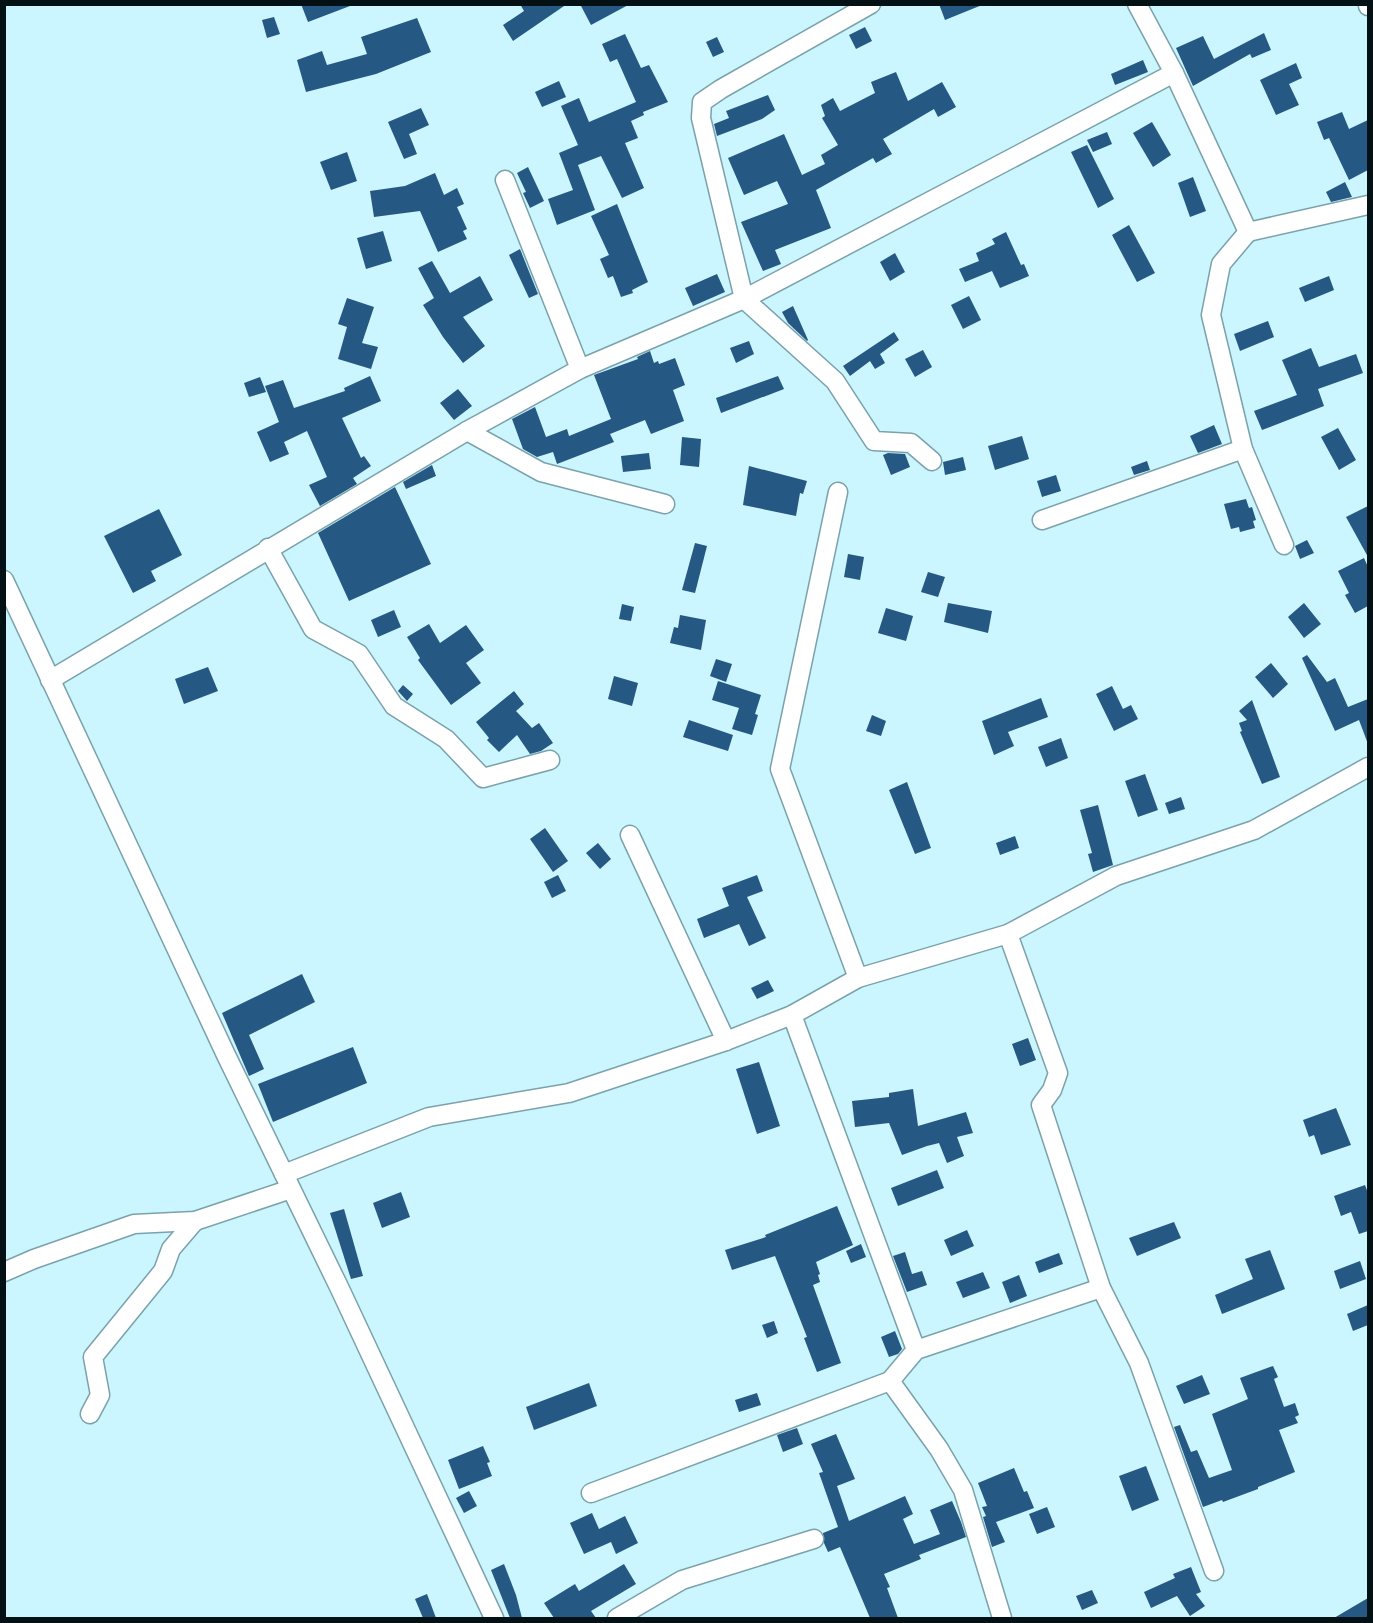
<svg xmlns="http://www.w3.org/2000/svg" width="1373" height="1623" font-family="Rubik,sans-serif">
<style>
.building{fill:#255883}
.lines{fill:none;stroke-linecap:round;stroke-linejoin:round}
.street-casing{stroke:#7aa2aa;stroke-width:21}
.street{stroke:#fff;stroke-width:18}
</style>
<rect width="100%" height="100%" fill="#cbf5ff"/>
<g class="building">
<path d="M 301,4 L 350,4 L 350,6 L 308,22 Z"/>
<path d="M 520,4 L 567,4 L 513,41 L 503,25 L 524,11 Z"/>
<path d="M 580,4 L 630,4 L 591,25 Z"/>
<path d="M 939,4 L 982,4 L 982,5 L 945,20 Z"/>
<path d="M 274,17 L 280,34 L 267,38 L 262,20 Z"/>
<path d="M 417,18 L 431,52 L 376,74 L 306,92 L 297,60 L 322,51 L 327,65 L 367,54 L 361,37 Z"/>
<path d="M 865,27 L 872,41 L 856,49 L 849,35 Z"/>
<path d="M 1264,33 L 1271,50 L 1252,58 L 1250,54 L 1193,86 L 1176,48 L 1203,36 L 1214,59 Z"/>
<path d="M 625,34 L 641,68 L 649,65 L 668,102 L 643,112 L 644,115 L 631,121 L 638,138 L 625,143 L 644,188 L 622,198 L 601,156 L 578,165 L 595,210 L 557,225 L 548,199 L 573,190 L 559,153 L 578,145 L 561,106 L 579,98 L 589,122 L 636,102 L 617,59 L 610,62 L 602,44 Z"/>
<path d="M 717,37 L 724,52 L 713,57 L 706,42 Z"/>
<path d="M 1143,60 L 1148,72 L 1115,85 L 1111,74 Z"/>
<path d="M 1296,63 L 1302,78 L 1289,84 L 1299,105 L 1276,115 L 1260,80 Z"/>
<path d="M 896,72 L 908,101 L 942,82 L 956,107 L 938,117 L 934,109 L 883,139 L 892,154 L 876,163 L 873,158 L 816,190 L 831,228 L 775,250 L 781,264 L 763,271 L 741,222 L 788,204 L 777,181 L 744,195 L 728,158 L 784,134 L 802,175 L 825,164 L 821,155 L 838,145 L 822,118 L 825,116 L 821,105 L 833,98 L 840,111 L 875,93 L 871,82 Z"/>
<path d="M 559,81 L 566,97 L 542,107 L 535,92 Z"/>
<path d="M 768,95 L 775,110 L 762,119 L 717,136 L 714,124 L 729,118 L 726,111 Z"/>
<path d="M 421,108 L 429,125 L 409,134 L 417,154 L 404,159 L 388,122 Z"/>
<path d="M 1342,112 L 1349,129 L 1368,120 L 1368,170 L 1349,180 L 1329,138 L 1324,140 L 1317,122 Z"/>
<path d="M 1152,122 L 1171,155 L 1153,167 L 1133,133 Z"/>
<path d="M 1107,132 L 1112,144 L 1093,152 L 1087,140 Z"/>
<path d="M 1087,145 L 1114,199 L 1098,208 L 1071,152 Z"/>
<path d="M 347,152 L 357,181 L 331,190 L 320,162 Z"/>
<path d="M 528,167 L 544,201 L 530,208 L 523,193 L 526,192 L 517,173 Z"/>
<path d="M 435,173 L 444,195 L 457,188 L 464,204 L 457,207 L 467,229 L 463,231 L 467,239 L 438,252 L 420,211 L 374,217 L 370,191 L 405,186 Z"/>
<path d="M 1193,177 L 1206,211 L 1190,217 L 1178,183 Z"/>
<path d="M 1345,182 L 1352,197 L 1331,202 L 1326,192 Z"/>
<path d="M 617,204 L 648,282 L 632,290 L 633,293 L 621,297 L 613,276 L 608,278 L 600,259 L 609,255 L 591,216 Z"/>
<path d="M 1129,225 L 1155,273 L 1137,282 L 1112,235 Z"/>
<path d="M 383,231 L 392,261 L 366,269 L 357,238 Z"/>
<path d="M 1006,232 L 1021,265 L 1024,264 L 1029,276 L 1000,288 L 992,271 L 965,282 L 959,269 L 979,261 L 976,253 L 995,244 L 992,239 Z"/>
<path d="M 520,249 L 538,294 L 529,298 L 509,255 Z"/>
<path d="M 895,253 L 905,272 L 890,281 L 880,262 Z"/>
<path d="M 432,261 L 450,293 L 480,276 L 493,300 L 463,317 L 485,346 L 463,363 L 443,337 L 423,305 L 434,298 L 418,268 Z"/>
<path d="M 717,274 L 725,292 L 693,306 L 685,288 Z"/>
<path d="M 1329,276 L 1334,290 L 1305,302 L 1299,288 Z"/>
<path d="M 969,296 L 981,320 L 963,329 L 951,305 Z"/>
<path d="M 347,298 L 374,307 L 362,343 L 378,347 L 371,369 L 338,359 L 347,327 L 338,324 Z"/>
<path d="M 793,306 L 808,340 L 807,341 L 788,323 L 782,312 Z"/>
<path d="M 1268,321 L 1274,337 L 1240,351 L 1234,334 Z"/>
<path d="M 894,332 L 899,340 L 880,354 L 885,363 L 875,369 L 870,361 L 850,376 L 843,366 Z"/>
<path d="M 749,341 L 754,354 L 736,363 L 730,348 Z"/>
<path d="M 1311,348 L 1319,367 L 1356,354 L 1363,373 L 1318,389 L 1324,406 L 1262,430 L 1254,411 L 1297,395 L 1282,360 Z"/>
<path d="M 923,350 L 932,367 L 915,377 L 905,359 Z"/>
<path d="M 650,351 L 654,363 L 658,361 L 659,364 L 675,358 L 685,385 L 673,390 L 684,421 L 651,434 L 645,420 L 610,434 L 614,442 L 557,464 L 553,452 L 537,457 L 523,449 L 512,419 L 535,407 L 546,437 L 567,429 L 569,436 L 611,419 L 594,375 L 638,359 L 637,357 Z"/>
<path d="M 370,376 L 381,401 L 342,418 L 361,458 L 364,456 L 371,466 L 353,478 L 357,484 L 320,506 L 309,485 L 327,477 L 307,431 L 284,442 L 289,454 L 270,462 L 257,432 L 279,422 L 265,386 L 283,380 L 294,408 L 345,391 L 344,388 Z"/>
<path d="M 778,376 L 784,389 L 721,413 L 716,398 Z"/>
<path d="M 260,377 L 266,392 L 249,397 L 244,383 Z"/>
<path d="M 458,389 L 472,406 L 454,420 L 440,403 Z"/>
<path d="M 1214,425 L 1222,444 L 1198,453 L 1190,436 Z"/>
<path d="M 1338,428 L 1356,460 L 1339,470 L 1321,437 Z"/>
<path d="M 1022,436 L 1029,459 L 995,470 L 988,446 Z"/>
<path d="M 682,437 L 701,439 L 699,467 L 680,465 Z"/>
<path d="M 649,453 L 651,469 L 623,472 L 621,456 Z"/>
<path d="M 888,453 L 905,454 L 910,467 L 891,475 L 883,455 Z"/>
<path d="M 963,457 L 966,470 L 945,475 L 943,462 Z"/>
<path d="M 1147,461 L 1150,470 L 1134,475 L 1131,467 Z"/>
<path d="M 432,465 L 436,476 L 406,489 L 403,482 Z"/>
<path d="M 749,466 L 807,481 L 803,494 L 800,493 L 796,516 L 743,505 Z"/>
<path d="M 1056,475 L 1061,491 L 1042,497 L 1037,481 Z"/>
<path d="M 395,487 L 431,564 L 349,601 L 318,533 Z"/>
<path d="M 1246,499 L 1249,508 L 1252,507 L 1256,520 L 1253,521 L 1255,528 L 1240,532 L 1239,527 L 1231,529 L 1224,504 Z"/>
<path d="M 1368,506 L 1368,557 L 1346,517 Z"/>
<path d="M 159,509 L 182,555 L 151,571 L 156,581 L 133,593 L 104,536 Z"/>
<path d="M 1307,540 L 1314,553 L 1300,559 L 1295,546 Z"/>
<path d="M 695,543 L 707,546 L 695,593 L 682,590 Z"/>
<path d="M 848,554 L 864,557 L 860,580 L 844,577 Z"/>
<path d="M 1364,558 L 1368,567 L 1368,606 L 1355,613 L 1345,595 L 1349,593 L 1338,571 Z"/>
<path d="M 928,572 L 945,577 L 938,597 L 921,592 Z"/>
<path d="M 948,603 L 992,611 L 988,633 L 944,622 Z"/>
<path d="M 1304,603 L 1321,624 L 1304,638 L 1288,617 Z"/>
<path d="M 622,604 L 634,607 L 631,621 L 619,619 Z"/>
<path d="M 886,608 L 913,616 L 906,641 L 878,633 Z"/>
<path d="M 394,610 L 401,627 L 378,637 L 371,620 Z"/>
<path d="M 680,615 L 706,620 L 701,650 L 670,643 L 674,627 L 678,628 Z"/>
<path d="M 429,624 L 440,643 L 466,625 L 484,650 L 466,663 L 481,683 L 451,705 L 418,660 L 420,658 L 407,637 Z"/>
<path d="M 1307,655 L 1327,682 L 1335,678 L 1348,707 L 1368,699 L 1368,744 L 1359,720 L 1335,731 L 1302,658 Z"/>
<path d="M 716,659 L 732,664 L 726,682 L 710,676 Z"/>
<path d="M 1271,663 L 1288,684 L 1273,698 L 1255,677 Z"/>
<path d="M 208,667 L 218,691 L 184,704 L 175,679 Z"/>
<path d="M 614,676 L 638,683 L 632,706 L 608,699 Z"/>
<path d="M 718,681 L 761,695 L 755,714 L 758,715 L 752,735 L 732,729 L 739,708 L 712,700 Z"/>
<path d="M 403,685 L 413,694 L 407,701 L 398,691 Z"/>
<path d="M 1112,686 L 1123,709 L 1131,705 L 1138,719 L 1114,731 L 1096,694 Z"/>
<path d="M 514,691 L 524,704 L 516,711 L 532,728 L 539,723 L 553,743 L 541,751 L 530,754 L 517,735 L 499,752 L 487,740 L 489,738 L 476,722 Z"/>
<path d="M 1041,698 L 1048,717 L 1008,732 L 1014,746 L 994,755 L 982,721 Z"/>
<path d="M 1252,700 L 1280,777 L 1262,784 L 1240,732 L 1242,731 L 1239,723 L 1247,720 L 1239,711 Z"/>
<path d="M 872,715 L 886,721 L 881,736 L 866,731 Z"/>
<path d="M 689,720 L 733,735 L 728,751 L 683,737 Z"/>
<path d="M 1061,738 L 1068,758 L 1046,767 L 1038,747 Z"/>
<path d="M 1145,774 L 1158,810 L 1138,817 L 1125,781 Z"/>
<path d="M 907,782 L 931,848 L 915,854 L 889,790 Z"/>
<path d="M 1181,797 L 1185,809 L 1169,814 L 1165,803 Z"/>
<path d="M 1098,805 L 1113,865 L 1093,872 L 1088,854 L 1092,853 L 1080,810 Z"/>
<path d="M 545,828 L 568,861 L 553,872 L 530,839 Z"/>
<path d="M 1015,836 L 1019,848 L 1000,855 L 996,843 Z"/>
<path d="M 598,843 L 611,859 L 600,869 L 586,853 Z"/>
<path d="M 558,875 L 566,891 L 552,898 L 544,882 Z"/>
<path d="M 757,875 L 763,891 L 747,897 L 766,938 L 749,946 L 739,924 L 704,938 L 697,919 L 729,906 L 722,888 Z"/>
<path d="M 302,974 L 315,1002 L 249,1035 L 264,1069 L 249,1076 L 222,1013 Z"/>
<path d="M 768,980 L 774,991 L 757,999 L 751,988 Z"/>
<path d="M 1028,1038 L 1036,1060 L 1020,1066 L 1012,1044 Z"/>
<path d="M 353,1047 L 367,1083 L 273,1122 L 258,1084 Z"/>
<path d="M 759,1062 L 780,1126 L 757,1134 L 736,1069 Z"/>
<path d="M 913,1089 L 918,1126 L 966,1112 L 973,1133 L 957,1137 L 964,1156 L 947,1163 L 939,1143 L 927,1146 L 902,1155 L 889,1123 L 855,1127 L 852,1101 L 889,1097 L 889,1093 Z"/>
<path d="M 1336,1108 L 1351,1145 L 1321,1155 L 1314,1135 L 1309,1137 L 1303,1120 Z"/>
<path d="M 937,1170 L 944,1188 L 898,1206 L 891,1188 Z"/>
<path d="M 1365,1185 L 1368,1193 L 1368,1231 L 1359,1234 L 1351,1212 L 1341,1216 L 1334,1196 Z"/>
<path d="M 401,1192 L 410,1217 L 382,1228 L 373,1203 Z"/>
<path d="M 837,1206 L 853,1245 L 816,1262 L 820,1274 L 818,1275 L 820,1282 L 813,1285 L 841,1363 L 817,1372 L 804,1338 L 807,1337 L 775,1256 L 732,1270 L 725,1250 L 766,1237 L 765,1235 Z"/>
<path d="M 344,1209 L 363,1276 L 351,1279 L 330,1213 Z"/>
<path d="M 1174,1222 L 1181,1238 L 1137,1256 L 1129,1238 Z"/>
<path d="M 967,1230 L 974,1246 L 951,1256 L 944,1240 Z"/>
<path d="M 861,1244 L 866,1257 L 851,1263 L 846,1251 Z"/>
<path d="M 1270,1250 L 1285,1289 L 1222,1314 L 1215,1295 L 1253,1279 L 1245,1259 Z"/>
<path d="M 905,1252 L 912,1274 L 922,1271 L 927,1285 L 907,1292 L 893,1256 Z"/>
<path d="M 1059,1253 L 1063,1264 L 1039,1273 L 1035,1262 Z"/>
<path d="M 1360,1261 L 1366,1279 L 1340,1289 L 1334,1271 Z"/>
<path d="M 983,1272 L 990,1288 L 963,1298 L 956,1282 Z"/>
<path d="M 1019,1275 L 1027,1296 L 1010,1303 L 1002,1282 Z"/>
<path d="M 1368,1305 L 1368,1325 L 1353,1331 L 1347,1314 Z"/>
<path d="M 774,1321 L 778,1333 L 767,1338 L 762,1325 Z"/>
<path d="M 895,1331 L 902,1349 L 898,1354 L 889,1357 L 881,1337 Z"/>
<path d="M 1273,1366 L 1278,1377 L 1274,1379 L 1284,1407 L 1295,1403 L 1299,1415 L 1295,1417 L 1298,1423 L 1279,1430 L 1295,1472 L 1258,1487 L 1258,1489 L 1223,1502 L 1222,1500 L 1203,1507 L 1174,1427 L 1180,1425 L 1191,1452 L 1197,1450 L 1209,1478 L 1232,1470 L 1212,1414 L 1248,1399 L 1240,1378 Z"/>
<path d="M 1202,1375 L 1210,1394 L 1184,1404 L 1176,1386 Z"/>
<path d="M 589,1383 L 597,1406 L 534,1430 L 526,1407 Z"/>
<path d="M 757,1393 L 761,1405 L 739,1412 L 735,1400 Z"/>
<path d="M 797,1428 L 803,1444 L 783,1452 L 777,1435 Z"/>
<path d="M 836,1434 L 855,1479 L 837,1486 L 849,1521 L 905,1496 L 913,1514 L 903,1519 L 914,1544 L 940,1534 L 930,1510 L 952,1501 L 961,1522 L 966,1537 L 919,1555 L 921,1559 L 884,1574 L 890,1587 L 887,1588 L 898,1618 L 870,1618 L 840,1547 L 828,1552 L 824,1543 L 823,1533 L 838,1527 L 819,1473 L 823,1472 L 811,1444 Z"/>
<path d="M 483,1446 L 490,1462 L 487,1463 L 492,1476 L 459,1489 L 448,1460 Z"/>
<path d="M 1146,1466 L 1159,1500 L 1132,1511 L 1119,1476 Z"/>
<path d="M 1014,1468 L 1024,1492 L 1027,1491 L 1034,1508 L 996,1522 L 1005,1542 L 992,1547 L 983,1517 L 986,1516 L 982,1507 L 987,1506 L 978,1483 Z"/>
<path d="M 469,1491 L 477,1506 L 464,1513 L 456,1498 Z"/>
<path d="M 1047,1507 L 1055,1527 L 1037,1534 L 1029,1514 Z"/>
<path d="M 592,1513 L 599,1529 L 625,1516 L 638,1543 L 616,1554 L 611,1542 L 584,1554 L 570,1523 Z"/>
<path d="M 504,1564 L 516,1595 L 522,1618 L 510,1618 L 491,1570 Z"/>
<path d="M 624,1564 L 636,1584 L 591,1611 L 596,1618 L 554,1618 L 544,1603 L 575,1584 L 579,1591 Z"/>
<path d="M 1191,1567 L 1201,1592 L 1196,1594 L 1205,1606 L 1190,1616 L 1177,1596 L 1151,1608 L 1144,1592 L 1175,1578 L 1173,1574 Z"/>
<path d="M 1092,1590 L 1098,1603 L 1082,1610 L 1076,1596 Z"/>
<path d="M 427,1594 L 436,1618 L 423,1618 L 415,1599 Z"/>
<path d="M 1368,1598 L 1368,1618 L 1334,1618 Z"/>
</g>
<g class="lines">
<defs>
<g id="street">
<path d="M 871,4 L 721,89 L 702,102 L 701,118 L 744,299 L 835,381 L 874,441 L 911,443 L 932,461"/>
<path d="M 1137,4 L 1174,73"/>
<path d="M 1368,4 L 1368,6"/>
<path d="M 505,180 L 580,369"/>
<path d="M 467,431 L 541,472 L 665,504"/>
<path d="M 1243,449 L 1284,545"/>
<path d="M 838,492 L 780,769 L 858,978"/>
<path d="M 1042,520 L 1243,449 L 1211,315 L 1221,264 L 1248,232"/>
<path d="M 268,548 L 313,629 L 359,654 L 394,706 L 446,739 L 483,778 L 550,760"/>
<path d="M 4,580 L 226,1055 L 339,1287 L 494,1618"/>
<path d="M 50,680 L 467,431 L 580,369 L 744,299 L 1174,73 L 1248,232 L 1368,205"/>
<path d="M 630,835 L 726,1041"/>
<path d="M 1008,934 L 1058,1073 L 1052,1090 L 1041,1105 L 1101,1288 L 1139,1363 L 1214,1571"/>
<path d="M 792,1015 L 916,1350"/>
<path d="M 284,1174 L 429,1117 L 569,1093 L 726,1041 L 792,1015 L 858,978 L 1008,934 L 1116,876 L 1254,830 L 1368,767"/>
<path d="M 4,1272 L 34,1259 L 134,1224 L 195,1221 L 291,1189"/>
<path d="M 90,1414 L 100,1395 L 93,1357 L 163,1271 L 171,1249 L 195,1221"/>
<path d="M 591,1493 L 890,1381"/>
<path d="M 617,1618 L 682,1580 L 814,1539"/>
<path d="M 1002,1618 L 963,1490 L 939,1449 L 890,1381 L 916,1350 L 1101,1288"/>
</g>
</defs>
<use href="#street" class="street-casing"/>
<use href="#street" class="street"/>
</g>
<rect width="1373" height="1623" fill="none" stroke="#031114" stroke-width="12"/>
</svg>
